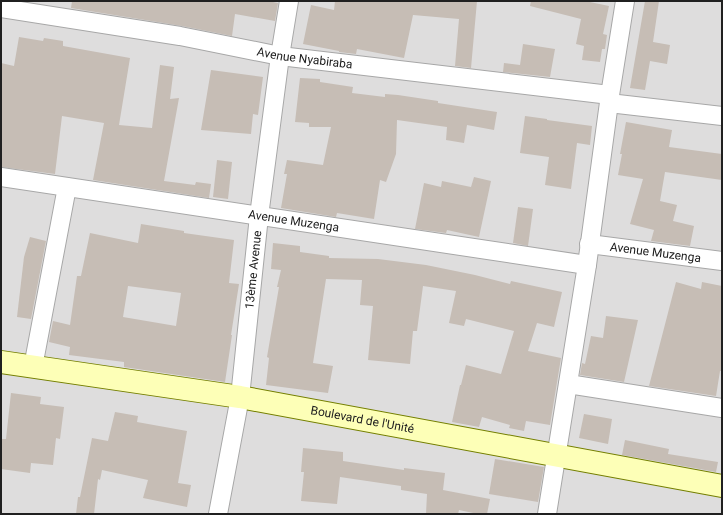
<svg xmlns="http://www.w3.org/2000/svg" width="723" height="515" font-family="Roboto,sans-serif">
<style>
.residential{fill:#dedddd}
.building{fill:#c6bdb5;fill-rule:evenodd}
.lines{fill:none;stroke-linecap:round;stroke-linejoin:round}
.street-casing{stroke:#a7a7a7;stroke-width:20}
.secondary-casing{stroke:#747f00;stroke-width:24}
.street{stroke:#fff;stroke-width:18}
.secondary{stroke:#fdffb7;stroke-width:22}
.labels{text-anchor:middle;dominant-baseline:central;stroke-width:3;stroke-linejoin:round;paint-order:stroke}
.street-label{font-size:12px;fill:#202020;stroke:#fff}
</style>
<rect width="100%" height="100%" fill="#f2ede6"/>
<rect class="residential" x="1" y="1" width="721" height="513"/>
<g class="building">
<path d="M 72,1 L 268,1 L 278,3 L 275,21 L 235,14 L 232,36 L 182,26 L 71,8 Z"/>
<path d="M 335,1 L 477,1 L 471,68 L 455,66 L 459,19 L 413,15 L 404,58 L 357,49 L 356,54 L 339,52 L 339,51 L 303,44 L 311,5 L 334,10 Z"/>
<path d="M 531,1 L 585,1 L 609,6 L 603,34 L 607,35 L 605,49 L 602,49 L 600,62 L 582,60 L 584,46 L 576,44 L 581,19 L 530,6 Z"/>
<path d="M 645,1 L 659,1 L 653,42 L 670,45 L 667,64 L 650,61 L 645,90 L 630,88 Z"/>
<path d="M 19,37 L 43,41 L 44,38 L 63,41 L 63,46 L 130,58 L 119,125 L 152,128 L 160,65 L 174,67 L 170,99 L 179,98 L 164,181 L 195,185 L 196,182 L 211,184 L 209,198 L 93,180 L 104,123 L 62,116 L 55,174 L 1,167 L 1,63 L 14,66 Z"/>
<path d="M 523,44 L 555,49 L 550,77 L 503,72 L 504,63 L 520,65 Z"/>
<path d="M 211,70 L 263,77 L 258,115 L 253,114 L 251,134 L 201,130 Z"/>
<path d="M 300,78 L 320,79 L 320,82 L 353,87 L 352,93 L 385,97 L 385,94 L 398,95 L 438,101 L 438,103 L 497,112 L 494,130 L 467,125 L 464,143 L 446,140 L 447,127 L 397,120 L 396,154 L 386,182 L 380,180 L 374,219 L 337,213 L 336,217 L 281,208 L 287,174 L 284,174 L 287,160 L 323,165 L 331,127 L 309,127 L 309,123 L 295,122 Z"/>
<path d="M 525,116 L 547,119 L 547,120 L 592,126 L 590,145 L 577,143 L 571,189 L 545,185 L 549,157 L 520,153 Z"/>
<path d="M 626,122 L 672,130 L 669,147 L 722,154 L 722,180 L 665,172 L 660,201 L 677,205 L 673,221 L 694,226 L 690,246 L 651,241 L 654,230 L 630,224 L 643,179 L 618,175 L 622,154 L 620,154 Z"/>
<path d="M 217,160 L 232,162 L 228,199 L 213,197 Z"/>
<path d="M 474,177 L 491,181 L 479,237 L 447,230 L 446,233 L 415,229 L 424,183 L 441,187 L 442,181 L 471,187 Z"/>
<path d="M 518,207 L 533,209 L 528,246 L 513,243 Z"/>
<path d="M 141,224 L 184,231 L 184,233 L 234,240 L 229,283 L 239,284 L 231,335 L 232,335 L 225,382 L 124,367 L 124,362 L 69,355 L 70,347 L 49,342 L 53,321 L 70,325 L 77,276 L 81,276 L 90,233 L 138,243 ZM 128,286 L 181,293 L 176,326 L 123,317 Z"/>
<path d="M 30,237 L 46,241 L 31,319 L 17,317 L 24,257 Z"/>
<path d="M 273,243 L 300,246 L 300,252 L 329,256 L 329,258 L 378,259 L 426,265 L 475,275 L 510,284 L 511,281 L 562,292 L 554,327 L 537,323 L 528,351 L 561,358 L 550,425 L 526,421 L 524,431 L 509,428 L 510,425 L 482,417 L 479,427 L 452,422 L 460,385 L 461,385 L 466,365 L 501,374 L 514,331 L 466,319 L 464,326 L 449,323 L 456,291 L 423,286 L 417,331 L 413,331 L 410,364 L 368,360 L 373,306 L 360,305 L 362,280 L 326,279 L 313,363 L 333,366 L 328,393 L 266,385 L 269,358 L 267,357 L 279,287 L 277,287 L 281,270 L 271,269 Z"/>
<path d="M 676,282 L 701,289 L 702,282 L 722,286 L 722,371 L 720,371 L 716,396 L 649,386 Z"/>
<path d="M 606,316 L 638,320 L 624,382 L 580,375 L 582,363 L 585,364 L 591,336 L 603,338 Z"/>
<path d="M 11,393 L 41,397 L 40,404 L 64,407 L 60,439 L 56,438 L 53,465 L 31,463 L 30,473 L 1,469 L 1,439 L 6,439 Z"/>
<path d="M 115,412 L 138,416 L 137,422 L 187,431 L 178,483 L 191,485 L 187,507 L 143,498 L 148,480 L 102,470 L 100,480 L 98,479 L 94,514 L 76,514 L 78,497 L 80,497 L 92,438 L 108,441 Z"/>
<path d="M 584,414 L 612,419 L 608,444 L 579,438 Z"/>
<path d="M 625,440 L 669,449 L 668,454 L 718,462 L 716,472 L 622,455 Z"/>
<path d="M 303,448 L 343,452 L 343,461 L 404,470 L 404,468 L 445,473 L 443,490 L 490,499 L 487,514 L 478,514 L 459,510 L 458,514 L 426,514 L 427,494 L 401,490 L 401,486 L 340,477 L 337,504 L 301,501 L 304,472 L 301,472 Z"/>
<path d="M 495,459 L 544,467 L 538,502 L 489,494 Z"/>
</g>
<g class="lines">
<defs>
<g id="street">
<path id="s1" d="M 1,8 L 180,36 L 280,56 L 610,95"/>
<path d="M 609,103 L 722,116"/>
<path id="s2" d="M 1,177 L 587,265"/>
<path id="s3" d="M 589,244 L 722,261"/>
<path d="M 33,367 L 67,187"/>
<path d="M 568,384 L 722,408"/>
<path id="s4" d="M 218,514 L 240,397 L 259,216 L 280,56 L 289,1"/>
<path d="M 547,514 L 587,265 L 610,95 L 625,1"/>
</g>
<g id="secondary">
<path id="s5" d="M 1,362 L 240,397 L 722,486"/>
</g>
</defs>
<use href="#street" class="street-casing"/>
<use href="#secondary" class="secondary-casing"/>
<use href="#street" class="street"/>
<use href="#secondary" class="secondary"/>
</g>
<g class="labels">
<g class="street-label">
<text stroke="none"><textPath href="#s1" startOffset="308">Avenue Nyabiraba</textPath></text>
<text stroke="none"><textPath href="#s2" startOffset="296">Avenue Muzenga</textPath></text>
<text stroke="none"><textPath href="#s3" startOffset="67">Avenue Muzenga</textPath></text>
<text stroke="none"><textPath href="#s4" startOffset="247">13ème Avenue</textPath></text>
<text stroke="none"><textPath href="#s5" startOffset="366">Boulevard de l'Unité</textPath></text>
</g>
</g>
<rect width="723" height="515" fill="none" stroke="#202020" stroke-width="4"/>
</svg>
